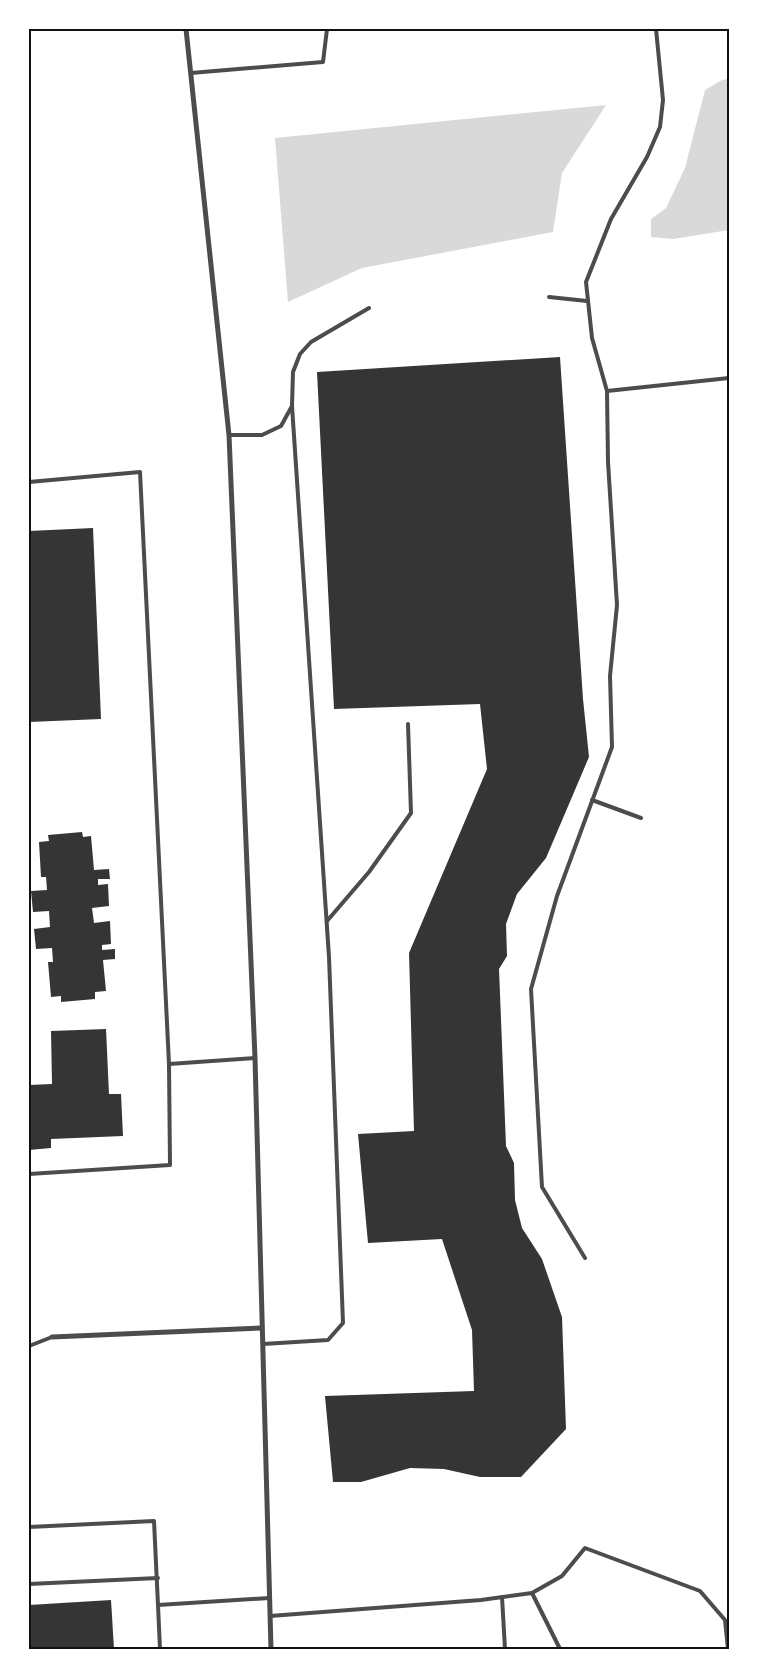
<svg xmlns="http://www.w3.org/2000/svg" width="758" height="1678" font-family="Mulish,sans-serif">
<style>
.water{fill:#d9d9d9}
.building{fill:#353535}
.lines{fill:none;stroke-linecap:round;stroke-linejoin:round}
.service{stroke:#4c4c4c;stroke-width:4}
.minor{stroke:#4c4c4c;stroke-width:5}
.neatline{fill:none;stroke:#111;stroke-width:2}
</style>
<rect width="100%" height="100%" fill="#fff"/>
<g class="water">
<path d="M 729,79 L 729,230 L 673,239 L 651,237 L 651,219 L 666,208 L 685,168 L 705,90 L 722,80 Z"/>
<path d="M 606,105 L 562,173 L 553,232 L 362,268 L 288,302 L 275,138 Z"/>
</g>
<g class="building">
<path d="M 560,357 L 583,699 L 589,757 L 546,858 L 517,894 L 506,924 L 507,956 L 499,969 L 506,1146 L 514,1163 L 515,1200 L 522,1228 L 542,1259 L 562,1317 L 566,1429 L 521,1477 L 480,1477 L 444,1469 L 410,1468 L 361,1482 L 333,1482 L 325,1396 L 474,1391 L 472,1330 L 442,1239 L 368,1243 L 358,1134 L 414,1131 L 409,953 L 487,769 L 480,704 L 334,709 L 317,372 Z"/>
<path d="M 93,528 L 101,719 L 29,722 L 29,531 Z"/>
<path d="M 82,832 L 83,837 L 91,836 L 94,870 L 109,869 L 110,879 L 98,879 L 98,885 L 108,884 L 109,906 L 92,908 L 94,923 L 110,921 L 111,944 L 102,945 L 102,950 L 115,949 L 115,959 L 103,960 L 106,991 L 95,992 L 95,999 L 61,1002 L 61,996 L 51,997 L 48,962 L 53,962 L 52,948 L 36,949 L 34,929 L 50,927 L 49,911 L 33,912 L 31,891 L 47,890 L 46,877 L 41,877 L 39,842 L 49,841 L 48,835 Z"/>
<path d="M 106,1029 L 109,1094 L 121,1094 L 123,1136 L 51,1139 L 51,1148 L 29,1150 L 29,1085 L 52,1084 L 51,1031 Z"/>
<path d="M 111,1600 L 114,1649 L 29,1649 L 29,1605 Z"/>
</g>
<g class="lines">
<g class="service">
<path d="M 191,73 L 323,62 L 327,29"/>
<path d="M 549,297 L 587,301"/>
<path d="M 607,391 L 729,378"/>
<path d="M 229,435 L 262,435 L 281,426 L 292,406 L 293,372 L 300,354 L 311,342 L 369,308"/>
<path d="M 29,482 L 140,472 L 169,1064 L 170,1165 L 29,1174"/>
<path d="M 592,800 L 641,818"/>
<path d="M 327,921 L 369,872 L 411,813 L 408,724"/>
<path d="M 169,1064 L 255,1058"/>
<path d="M 585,1258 L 542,1187 L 531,989 L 557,896 L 612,747 L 610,676 L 617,605 L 608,462 L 607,391 L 592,338 L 586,282 L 611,219 L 647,157 L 660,127 L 663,100 L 656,29"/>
<path d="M 263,1344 L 328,1340 L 343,1323 L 329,957 L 292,406"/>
<path d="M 29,1346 L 52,1337"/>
<path d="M 29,1527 L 154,1521 L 158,1605 L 269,1598"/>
<path d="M 29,1584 L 158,1578"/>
<path d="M 532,1593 L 560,1649"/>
<path d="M 502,1597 L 505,1649"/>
<path d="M 158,1605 L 160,1649"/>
<path d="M 270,1616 L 481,1600 L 532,1593 L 562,1576 L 585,1548 L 700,1591 L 725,1620 L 728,1649"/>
</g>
<g class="minor">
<path d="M 186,29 L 229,435 L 255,1058 L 271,1649"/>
<path d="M 52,1337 L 262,1328"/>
</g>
</g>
<rect width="758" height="1678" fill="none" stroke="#ffffff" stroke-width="60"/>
<rect x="30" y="30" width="698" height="1618" class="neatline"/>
</svg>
